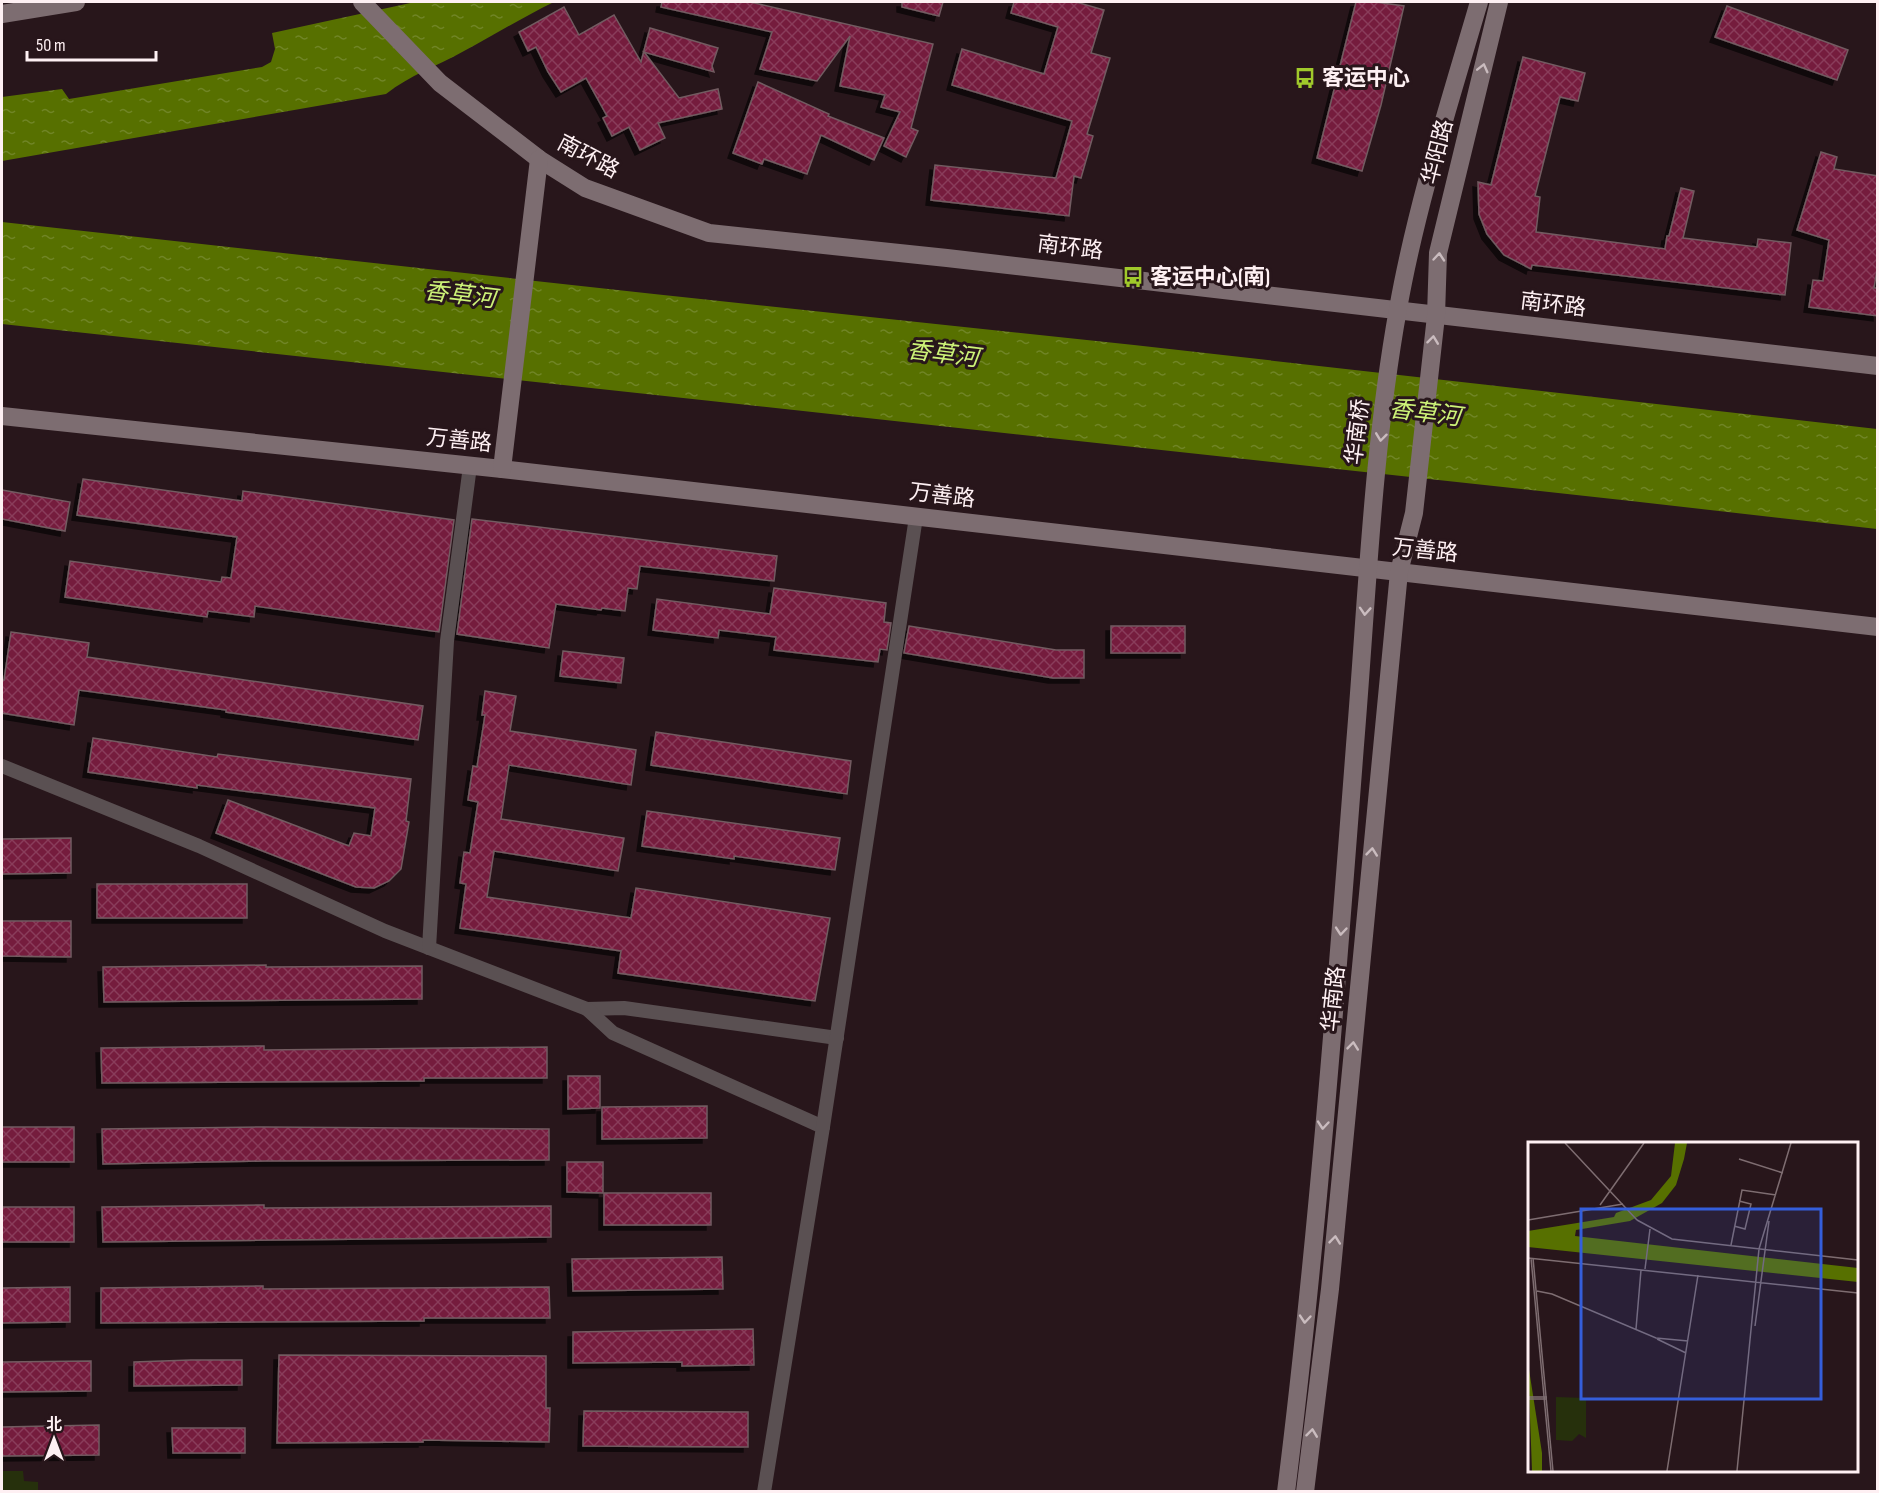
<svg xmlns="http://www.w3.org/2000/svg" width="1879" height="1493" font-family="'Sofia Sans Condensed','Noto Sans SC',sans-serif">
<style>
.pitch{fill:#26300c}
.water{fill:url(#water-ripples)}
.building{fill:url(#building-cross-hatch);stroke:#725b61;stroke-width:1.5;filter:url(#shadow)}
.lines{fill:none;stroke-linecap:round;stroke-linejoin:round}
.street{stroke:#5a5052;stroke-width:14}
.secondary{stroke:#7d6d71;stroke-width:18}
.oneway{stroke:#cabcbf}
.labels{text-anchor:middle;dominant-baseline:central;stroke-width:6;stroke-linejoin:round;paint-order:stroke}
.poi-label{font-size:22px;font-weight:bold;fill:#fef0f3;stroke:#28161b;text-anchor:start}
.street-label{font-size:22px;fill:#fef0f3;stroke:#28161b}
.water-label{font-size:24px;font-style:italic;fill:#cdf378;stroke:#28161b}
.inset-road{fill:none;stroke:#7e6d71;stroke-width:1.5}
.view{fill:#345edb;fill-opacity:0.15;stroke:#345edb;stroke-width:3}
.inset-edge{fill:none;stroke:#fef0f3;stroke-width:3}
</style>
<defs>
<pattern id="water-ripples" width="26" height="14" patternUnits="userSpaceOnUse" patternTransform="scale(1.5)"><rect width="26" height="14" fill="#577000"/><path d="M2 4q2-2 4 0t4 0M15 11q2-2 4 0t4 0" fill="none" stroke="#708526"/></pattern>
<pattern id="building-cross-hatch" width="8" height="8" patternUnits="userSpaceOnUse" patternTransform="scale(1.5)"><rect width="8" height="8" fill="#741a3e"/><path d="M0 0l8 8M0 8l8-8" fill="none" stroke="#893c5a"/></pattern>
<filter id="shadow"><feDropShadow dx="-5" dy="5" stdDeviation="0" flood-color="#0009"/></filter>
</defs>
<rect width="100%" height="100%" fill="#28161b"/>
<path class="pitch" d="M 2,1471 L 23,1471 L 24,1481 L 38,1482 L 38,1491 L 2,1491 Z"/>
<g class="water">
<path d="M 415,2 L 554,2 C 523,17 494,35 464,51 C 437,66 410,75 386,94 L 2,161 L 2,97 L 62,89 L 69,99 L 262,67 L 271,62 L 275,49 L 272,33 Z"/>
<path d="M 2,222 L 654,294 L 1134,345 L 1877,429 L 1877,529 L 1631,501 L 2,324 Z"/>
</g>
<g class="building">
<path d="M 662,2 L 750,2 L 933,44 L 911,128 L 918,131 L 906,157 L 884,146 L 900,112 L 881,107 L 885,95 L 840,86 L 850,36 L 817,81 L 760,69 L 772,32 L 661,7 Z"/>
<path d="M 902,2 L 943,2 L 939,16 L 902,7 Z"/>
<path d="M 1014,2 L 1076,2 L 1104,10 L 1091,53 L 1110,58 L 1087,134 L 1093,136 L 1081,178 L 1074,176 L 1069,216 L 931,200 L 935,165 L 1056,178 L 1072,121 L 952,85 L 962,49 L 1044,74 L 1058,27 L 1011,13 Z"/>
<path d="M 1356,2 L 1375,2 L 1404,6 L 1381,105 L 1362,171 L 1317,158 Z"/>
<path d="M 1727,6 L 1848,50 L 1837,80 L 1715,37 Z"/>
<path d="M 564,7 L 579,35 L 614,15 L 641,62 L 650,28 L 718,48 L 712,66 L 714,72 L 644,52 L 679,98 L 718,89 L 722,109 L 658,123 L 665,138 L 640,150 L 629,127 L 612,136 L 603,118 L 607,116 L 586,78 L 561,92 L 548,72 L 536,47 L 528,51 L 519,32 Z"/>
<path d="M 1523,57 L 1585,73 L 1578,101 L 1560,97 L 1535,196 L 1540,197 L 1536,232 L 1665,249 L 1667,236 L 1669,236 L 1681,188 L 1694,191 L 1683,238 L 1757,247 L 1758,239 L 1791,243 L 1785,295 L 1532,265 L 1531,269 L 1504,255 L 1487,234 L 1479,214 L 1478,182 L 1491,185 Z"/>
<path d="M 758,82 L 829,114 L 828,116 L 884,138 L 874,160 L 821,135 L 807,174 L 764,159 L 762,164 L 733,153 Z"/>
<path d="M 1821,152 L 1837,157 L 1834,169 L 1878,176 L 1878,264 L 1874,288 L 1878,288 L 1878,316 L 1809,307 L 1813,280 L 1823,281 L 1829,240 L 1797,230 Z"/>
<path d="M 83,479 L 242,501 L 243,491 L 454,520 L 439,632 L 255,606 L 254,617 L 208,611 L 207,617 L 65,597 L 70,561 L 221,582 L 222,577 L 231,578 L 237,537 L 77,515 Z"/>
<path d="M 2,490 L 70,502 L 65,531 L 2,519 Z"/>
<path d="M 472,519 L 777,556 L 774,581 L 640,566 L 637,589 L 628,588 L 625,611 L 602,608 L 601,610 L 556,604 L 549,648 L 457,634 Z"/>
<path d="M 774,588 L 886,603 L 884,622 L 891,623 L 887,650 L 880,649 L 878,662 L 774,650 L 776,637 L 719,630 L 718,638 L 653,630 L 657,599 L 770,614 Z"/>
<path d="M 909,626 L 1056,650 L 1084,650 L 1084,678 L 1053,678 L 904,653 Z"/>
<rect x="1111" y="626" width="74" height="27"/>
<path d="M 11,632 L 89,643 L 87,657 L 423,706 L 418,740 L 226,712 L 226,710 L 79,690 L 74,725 L 2,713 L 2,680 L 4,680 Z"/>
<path d="M 563,651 L 624,658 L 621,683 L 560,676 Z"/>
<path d="M 485,691 L 516,696 L 510,731 L 636,750 L 631,785 L 509,765 L 501,819 L 624,838 L 618,871 L 494,851 L 487,897 L 631,918 L 636,888 L 830,918 L 815,1001 L 618,973 L 621,951 L 460,928 L 466,884 L 460,883 L 464,852 L 470,853 L 478,802 L 468,800 L 473,766 L 477,767 L 485,715 L 482,715 Z"/>
<path d="M 656,732 L 851,761 L 847,794 L 651,765 Z"/>
<path d="M 93,738 L 217,757 L 218,754 L 411,779 L 406,821 L 409,822 L 401,869 L 389,881 L 374,888 L 356,887 L 216,833 L 228,800 L 349,846 L 354,833 L 371,836 L 375,808 L 197,785 L 197,788 L 88,772 Z"/>
<path d="M 647,811 L 840,838 L 835,870 L 734,856 L 734,859 L 642,846 Z"/>
<path d="M 71,838 L 71,873 L 2,874 L 2,839 Z"/>
<rect x="97" y="884" width="150" height="34"/>
<path d="M 2,921 L 71,921 L 71,957 L 2,956 Z"/>
<path d="M 266,965 L 266,967 L 422,966 L 422,999 L 104,1002 L 103,967 Z"/>
<path d="M 264,1046 L 264,1050 L 547,1047 L 547,1078 L 424,1078 L 424,1081 L 102,1083 L 101,1048 Z"/>
<path d="M 568,1076 L 600,1076 L 600,1108 L 568,1109 Z"/>
<path d="M 707,1106 L 707,1138 L 602,1139 L 602,1107 Z"/>
<rect x="2" y="1127" width="72" height="35"/>
<path d="M 264,1127 L 549,1129 L 549,1160 L 265,1161 L 103,1164 L 102,1129 Z"/>
<path d="M 567,1162 L 603,1162 L 603,1193 L 567,1192 Z"/>
<rect x="604" y="1193" width="107" height="32"/>
<path d="M 264,1205 L 264,1208 L 551,1206 L 551,1237 L 103,1242 L 102,1207 Z"/>
<rect x="2" y="1207" width="72" height="35"/>
<path d="M 722,1257 L 723,1289 L 573,1291 L 572,1259 Z"/>
<path d="M 263,1286 L 263,1289 L 549,1287 L 550,1318 L 424,1318 L 424,1321 L 101,1323 L 101,1288 Z"/>
<path d="M 70,1287 L 70,1322 L 2,1323 L 2,1288 Z"/>
<path d="M 753,1329 L 754,1365 L 682,1366 L 682,1362 L 573,1363 L 573,1332 Z"/>
<path d="M 279,1355 L 546,1356 L 546,1408 L 550,1408 L 549,1442 L 423,1440 L 423,1442 L 277,1443 Z"/>
<path d="M 191,1360 L 242,1360 L 242,1385 L 134,1386 L 134,1362 Z"/>
<path d="M 91,1361 L 91,1391 L 2,1392 L 2,1362 Z"/>
<path d="M 584,1411 L 748,1412 L 748,1447 L 583,1446 Z"/>
<path d="M 99,1425 L 99,1455 L 2,1456 L 2,1427 Z"/>
<path d="M 172,1428 L 245,1428 L 245,1453 L 173,1453 Z"/>
</g>
<g class="lines">
<g class="street">
<path d="M 2,766 L 199,846 L 385,931 L 587,1009 L 624,1008 L 837,1038"/>
<path d="M 429,948 L 447,641 L 470,466"/>
<path d="M 587,1009 L 613,1033 L 823,1127"/>
<path d="M 764,1492 L 823,1127 L 916,517"/>
</g>
<g class="secondary">
<path d="M 362,2 L 440,83 L 539,159 L 585,188 L 709,233 L 947,258 L 1878,366"/>
<path d="M 2,14 L 76,2"/>
<path d="M 2,416 L 502,469 L 1878,627"/>
<path d="M 502,469 L 539,159"/>
<path d="M 1286,1492 C 1317,1244 1336,994 1355,745 C 1367,600 1372,453 1398,309 C 1416,207 1450,101 1479,2"/>
<path d="M 1305,1492 L 1330,1289 L 1399,572 L 1414,513 L 1436,316 L 1438,253 L 1499,2"/>
</g>
</g>
<defs><path id="oneway-chevron" d="M-2-3.5L2.5 0L-2 3.5" fill="none" stroke-width="1.6" stroke-linecap="round" stroke-linejoin="round" transform="scale(1.5)"/></defs>
<g class="oneway">
<use href="#oneway-chevron" transform="translate(1483 68) rotate(-76)"/>
<use href="#oneway-chevron" transform="translate(1439 257) rotate(-85)"/>
<use href="#oneway-chevron" transform="translate(1433 340) rotate(-83)"/>
<use href="#oneway-chevron" transform="translate(1381 437) rotate(97)"/>
<use href="#oneway-chevron" transform="translate(1365 611) rotate(94)"/>
<use href="#oneway-chevron" transform="translate(1372 852) rotate(-84)"/>
<use href="#oneway-chevron" transform="translate(1341 931) rotate(95)"/>
<use href="#oneway-chevron" transform="translate(1353 1046) rotate(-84)"/>
<use href="#oneway-chevron" transform="translate(1323 1125) rotate(95)"/>
<use href="#oneway-chevron" transform="translate(1335 1240) rotate(-84)"/>
<use href="#oneway-chevron" transform="translate(1305 1319) rotate(95)"/>
<use href="#oneway-chevron" transform="translate(1312 1433) rotate(-83)"/>
</g>
<defs>
<symbol id="bus-bare" viewBox="-9 -9 18 18"><path d="M-5-6H5V4H4V6H2V4H-2V6H-4V4H-5ZM-3.5-4V0h7V-4ZM-3.5 1.2v1.5H-2V1.2ZM2 1.2v1.5H3.5V1.2Z" fill="#a0c92b" stroke="#28161b" stroke-width="2.5" paint-order="stroke"/></symbol>
</defs>
<g fill-rule="evenodd">
<use href="#bus-bare" x="1290" y="63" width="30" height="30"/>
<use href="#bus-bare" x="1118" y="262" width="30" height="30"/>
</g>
<g class="labels">
<g class="poi-label">
<text x="1322" y="78">客运中心</text>
<text x="1150" y="277">客运中心(南)</text>
</g>
<g class="street-label">
<text transform="translate(1438 152) rotate(-76)">华阳路</text>
<text transform="translate(588 157) rotate(28)">南环路</text>
<text transform="translate(1070 248) rotate(7)">南环路</text>
<text transform="translate(1553 305) rotate(7)">南环路</text>
<text transform="translate(1358 432) rotate(-83)">华南桥</text>
<text transform="translate(459 441) rotate(6)">万善路</text>
<text transform="translate(942 496) rotate(7)">万善路</text>
<text transform="translate(1425 551) rotate(6)">万善路</text>
<text transform="translate(1334 999) rotate(-84)">华南路</text>
</g>
<g class="water-label">
<text transform="translate(460 295) rotate(7)">香草河</text>
<text transform="translate(943 354) rotate(7)">香草河</text>
<text transform="translate(1425 413) rotate(7)">香草河</text>
</g>
</g>
<g transform="translate(1528 1142)">
<rect width="330" height="330" fill="#28161b"/>
<path d="M 28,255 L 58,256 L 58,296 L 51,292 L 44,299 L 28,298 Z" fill="#26300c"/>
<path d="M 147,1 L 159,1 L 156,17 L 148,43 L 134,61 L 102,79 L 48,88 L 47,94 L 330,126 L 330,140 L 0,105 L 0,89 L 86,75 L 88,71 L 123,58 L 143,34 ZM 0,221 L 14,311 L 14,329 L 4,329 Z" fill="#577000"/>
<path class="inset-road" d="M 37,1 L 109,78M 211,17 L 255,31M 72,63 L 116,1M 0,78 L 95,62M 109,78 L 144,97 L 330,118M 206,84 L 217,87 L 223,62 L 211,59M 203,103 L 214,48 L 248,53M 0,116 L 330,151M 3,116 L 23,329M 5,116 L 25,329M 117,127 L 122,87M 9,149 L 24,152 L 128,196 L 160,199M 227,184 L 241,79M 108,187 L 113,128M 129,197 L 158,211M 0,255 L 19,255M 0,257 L 19,257M 139,329 L 170,133M 209,329 L 231,107 L 263,1"/>
<path class="view" d="M 53,67 L 293,67 L 293,257 L 53,257 Z"/>
<rect width="330" height="330" class="inset-edge"/>
</g>
<rect width="1879" height="1493" fill="none" stroke="#fef0f3" stroke-width="6"/>
<g transform="translate(54 1439)" stroke="#28161b" stroke-width="4.5" paint-order="stroke">
<path d="M0-4.5L10 22L0 15L-10 22Z" fill="#fef0f3"/>
<text y="-9" font-size="16" font-weight="bold" text-anchor="middle" fill="#fef0f3">北</text>
</g>
<path d="M27 51v9h129v-9" fill="none" stroke="#fef0f3" stroke-width="3"/>
<text x="36" y="51" font-size="18" fill="#fef0f3" stroke="#28161b" stroke-width="4.5" paint-order="stroke">50 m</text>
</svg>
